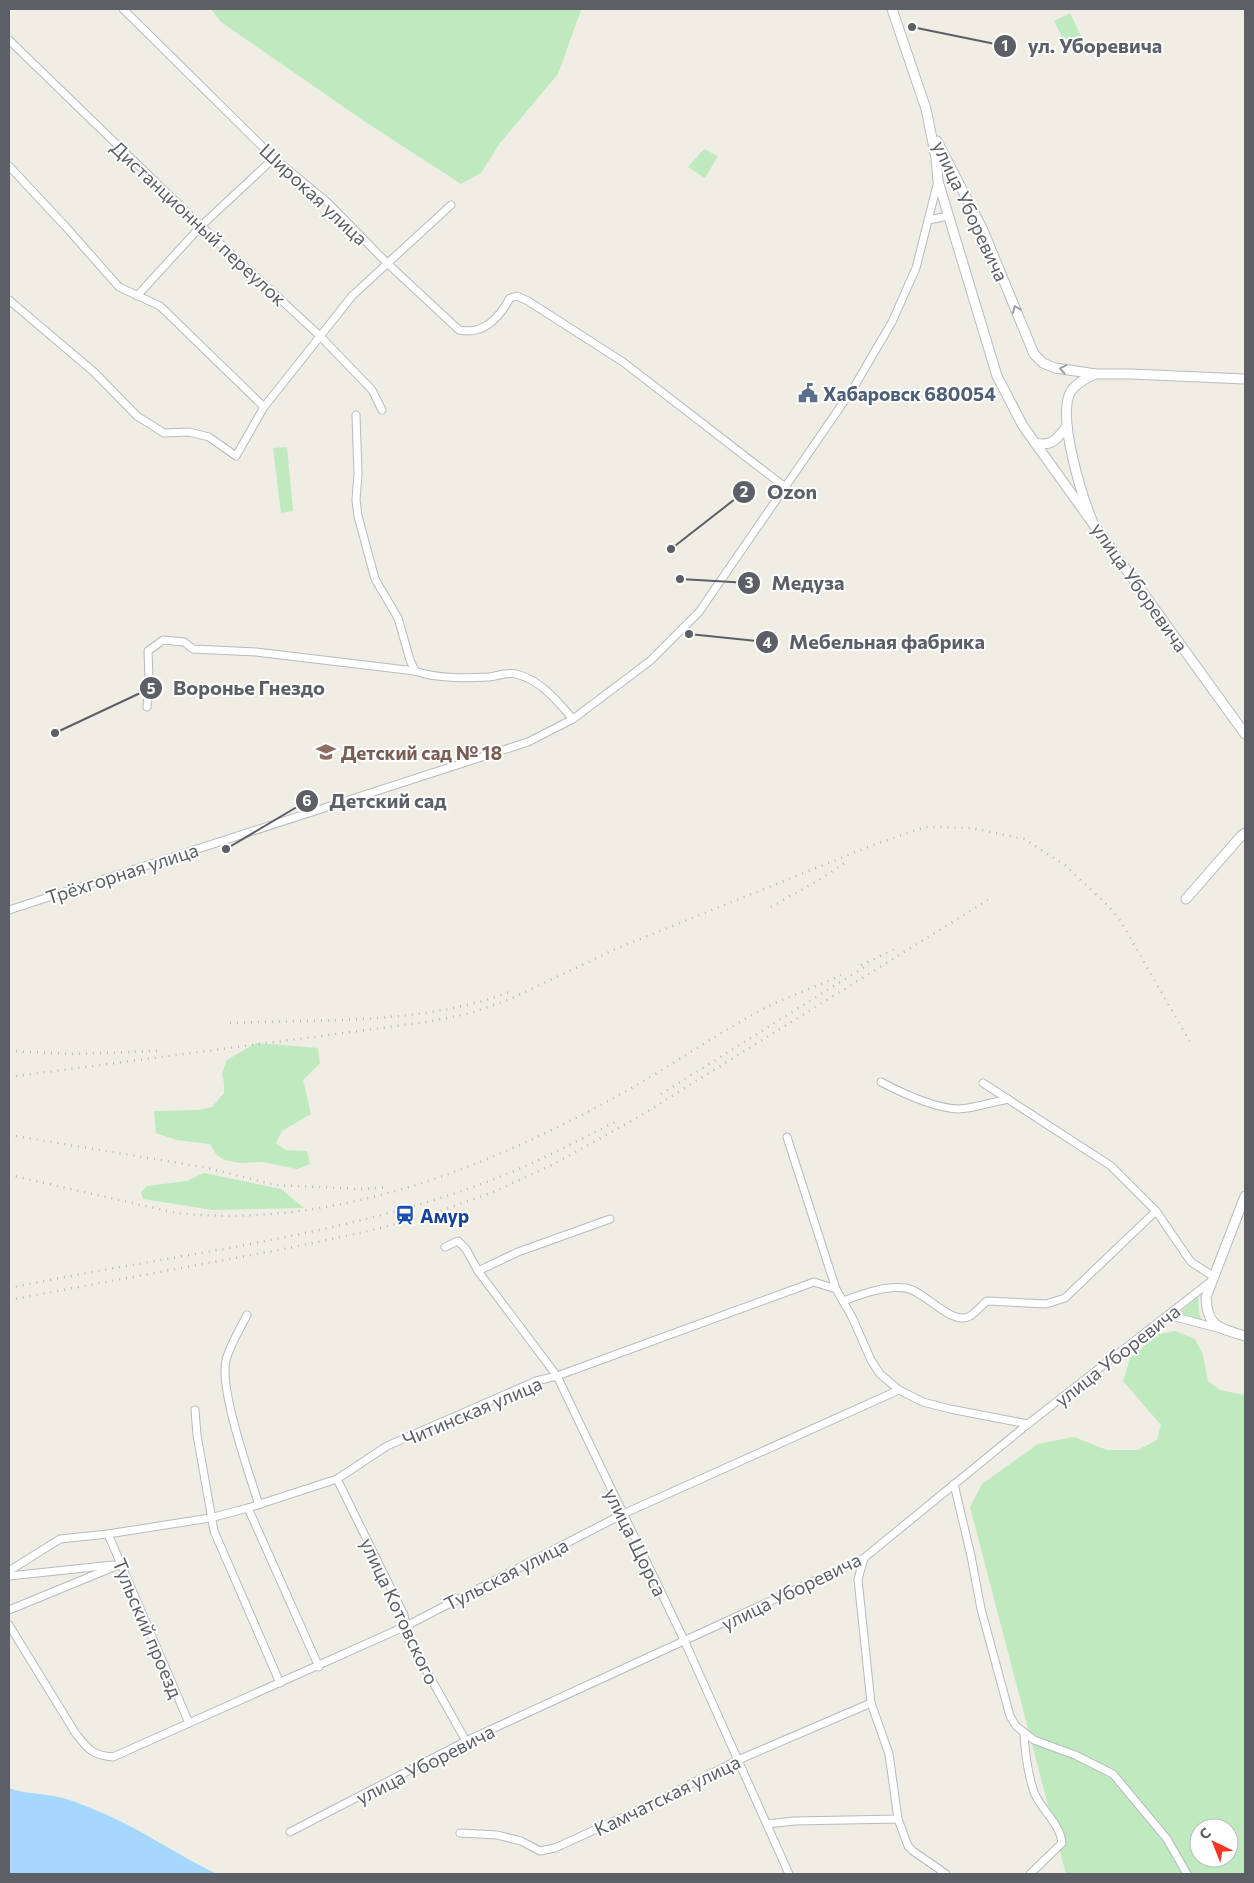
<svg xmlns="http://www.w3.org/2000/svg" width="1254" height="1883" font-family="Commissioner,sans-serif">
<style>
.green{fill:#bfe9bf;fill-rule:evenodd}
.water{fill:#a5d7ff}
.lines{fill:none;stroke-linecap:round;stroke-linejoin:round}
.street-casing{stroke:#b7babf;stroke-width:9}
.secondary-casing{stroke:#b8bbc1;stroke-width:11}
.street{stroke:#fff;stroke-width:7}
.secondary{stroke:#fff;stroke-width:9}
.rail{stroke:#b6b7b7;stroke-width:2.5;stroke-dasharray:1 6;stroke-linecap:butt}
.oneway{stroke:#9da0a3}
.labels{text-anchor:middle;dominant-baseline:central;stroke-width:4;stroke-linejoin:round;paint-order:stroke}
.street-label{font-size:19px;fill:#5c6066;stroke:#fff}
.service-label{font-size:19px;font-weight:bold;fill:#4e5e75;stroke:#fff;text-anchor:start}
.education-label{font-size:19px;font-weight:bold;fill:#785e54;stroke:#fff;text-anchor:start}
.transit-label{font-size:19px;font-weight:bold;fill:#164399;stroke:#fff;text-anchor:start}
.leader{fill:none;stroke:#5c6066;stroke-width:2}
.callout-dot{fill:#5c6066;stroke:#fff;stroke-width:2}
.mark-label{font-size:15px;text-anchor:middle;font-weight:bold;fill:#fff}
.callout-label{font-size:20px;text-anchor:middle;font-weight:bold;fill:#5c6066;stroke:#fff;stroke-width:4;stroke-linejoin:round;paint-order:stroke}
</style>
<rect width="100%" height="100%" fill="#f0ede4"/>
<g class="green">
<path d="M 211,9 L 581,9 L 581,10 L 558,74 L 500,143 L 481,173 L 461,184 L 364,121 L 221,22 Z"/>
<path d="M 1070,13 L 1083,40 L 1067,47 L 1054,21 Z"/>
<path d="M 704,149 L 718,156 L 705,178 L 688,167 Z"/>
<path d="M 287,447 L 293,511 L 281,513 L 273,448 Z"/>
<path d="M 256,1043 L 318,1048 L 320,1063 L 303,1080 L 311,1114 L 282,1131 L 276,1143 L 286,1150 L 307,1151 L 310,1164 L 297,1169 L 263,1162 L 240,1163 L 224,1160 L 216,1154 L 210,1144 L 177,1140 L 156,1133 L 154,1111 L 198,1110 L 212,1107 L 224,1093 L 224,1083 L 222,1074 L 227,1060 Z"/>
<path d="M 204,1173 L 281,1189 L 304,1208 L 213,1210 L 143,1199 L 141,1192 L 147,1186 L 187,1181 Z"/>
<path d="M 1198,1297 L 1199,1312 L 1202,1320 L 1179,1313 Z"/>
<path d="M 1175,1331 L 1195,1339 L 1203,1355 L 1208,1381 L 1220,1390 L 1245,1395 L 1245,1874 L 1066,1874 L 970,1507 L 982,1484 L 1038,1444 L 1074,1437 L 1107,1450 L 1138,1450 L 1157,1440 L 1161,1425 L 1123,1381 L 1130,1358 L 1159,1334 ZM 1199,1828 L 1229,1828 L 1229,1858 L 1199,1858 Z"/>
</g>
<path class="water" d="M 9,1788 C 25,1794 41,1793 58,1797 C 73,1800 90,1808 105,1814 C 144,1831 179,1856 217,1874 L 9,1874 Z"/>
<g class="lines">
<defs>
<g id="street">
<path d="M 123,9 L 274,158 L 328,203 L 387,263 L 459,330 C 484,335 499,318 510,298 L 517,296 L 528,301 L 623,362 L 785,487"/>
<path d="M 9,40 L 201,226 L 320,336 L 372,390 L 382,410"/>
<path d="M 9,166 L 66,227 L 119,287 L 160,306 L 264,407"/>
<path d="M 928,220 L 948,216"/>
<path d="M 137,296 L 201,226 L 274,158"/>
<path d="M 9,300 L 94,372 L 137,416 L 164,433 L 189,432 L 209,437 L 236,456 L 264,407 L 352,296 L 451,205"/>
<path d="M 356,415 L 358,474 L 356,500 L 358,516 L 375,579 L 398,618 L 410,660 L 415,671"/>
<path d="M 147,707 L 149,678 L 148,651 L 163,640 L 184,642 L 193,649 L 256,652 L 415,671 C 437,679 466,678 489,677 C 497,676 508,672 516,674 C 541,680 557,701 573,719"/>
<path d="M 9,910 L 528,742 L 573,719 L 650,661 L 699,612 L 854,387 L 892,322 L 916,268 L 938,181"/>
<path d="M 881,1082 C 902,1093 934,1108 958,1109 C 971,1109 994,1102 1008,1099"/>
<path d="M 983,1083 L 1111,1166 L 1156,1211 L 1191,1262 L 1213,1276"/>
<path d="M 787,1137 L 836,1289 L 852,1317 L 871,1360 L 880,1374 L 899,1390 L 923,1402 L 950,1409 L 1028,1424"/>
<path d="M 445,1247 L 458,1241 L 466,1249 L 478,1271 L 557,1376 L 685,1642 L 789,1874"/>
<path d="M 478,1271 L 518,1252 L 610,1219"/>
<path d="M 843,1301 C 862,1294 886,1285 906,1288 C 925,1291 952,1327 970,1316 C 976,1312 982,1305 987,1301 L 1046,1304 L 1065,1298 L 1156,1211"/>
<path d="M 247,1315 C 240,1329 230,1345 226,1360 C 219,1389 249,1473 259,1505"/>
<path d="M 1168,1315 L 1221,1329"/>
<path d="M 195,1410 L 197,1435 L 214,1531 L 280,1683"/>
<path d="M 337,1479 L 404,1615 L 408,1638 L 466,1741"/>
<path d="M 954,1484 L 971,1556 L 981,1609 L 1010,1716 L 1016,1726 L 1034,1740 L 1075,1755 L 1113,1774 L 1167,1839 L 1187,1874"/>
<path d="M 248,1508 L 319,1667"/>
<path d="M 108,1534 L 189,1723"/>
<path d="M 864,1558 L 858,1579 L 871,1703 L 889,1754 L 898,1819 L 908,1846 L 913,1851 L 946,1874"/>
<path d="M 9,1571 L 60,1539 L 108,1534 L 210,1518 L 248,1508 L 337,1479 L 387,1446 L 536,1381 L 557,1376 L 814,1282 L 836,1289"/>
<path d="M 9,1576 L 113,1565"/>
<path d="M 9,1610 L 121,1564"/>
<path d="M 9,1625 L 76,1734 C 89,1750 92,1755 113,1757 L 406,1626 L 623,1514 L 899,1390"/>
<path d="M 1024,1733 C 1025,1752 1028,1774 1034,1792 C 1041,1810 1060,1823 1062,1843 L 1030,1874"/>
<path d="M 767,1824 L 794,1821 L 898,1819"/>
<path d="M 290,1832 L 466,1741 L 864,1558 L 1028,1424 L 1210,1282"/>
<path d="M 460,1833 L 497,1835 L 521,1841 L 540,1851 L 555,1848 L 647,1806 L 738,1760 L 871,1703"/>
</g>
<g id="secondary">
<path d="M 892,9 L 926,109 L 936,158 L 938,181 L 997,376 L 1023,426 L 1094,525"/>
<path d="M 937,141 L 982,228 L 1034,354 L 1043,363 L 1055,368 L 1096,374 L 1131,374 L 1245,379"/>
<path d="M 1095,374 C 1086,379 1077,382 1071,391 C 1056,416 1083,500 1094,525 L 1245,734"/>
<path d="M 1035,443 C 1052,447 1057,439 1067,426"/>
<path d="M 1186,899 L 1241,836 L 1245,833"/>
<path d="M 1245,1196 L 1206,1297 C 1207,1327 1219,1328 1245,1336"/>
</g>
</defs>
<use href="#street" class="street-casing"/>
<use href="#secondary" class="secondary-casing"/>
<use href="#street" class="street"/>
<use href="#secondary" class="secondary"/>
<g class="rail">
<path d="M 771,907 L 819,880 L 846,862"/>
<path d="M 861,965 L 895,949"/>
<path d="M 230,1023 C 322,1019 425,1025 512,991"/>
<path d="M 9,1051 L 73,1054 L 159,1051"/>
<path d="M 9,1077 L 427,1022 L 471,1013 L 508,1000 L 618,948 L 873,845 L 925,827 L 972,828 L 1024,839 L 1065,865 L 1107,905 L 1120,920 L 1190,1042"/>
<path d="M 661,1094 L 869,964"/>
<path d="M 9,1135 L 203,1167 L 276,1185 L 362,1189 L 389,1187"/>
<path d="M 9,1175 L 176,1213 C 337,1230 496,1165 635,1086 C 678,1061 720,1032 765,1008 C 789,996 816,987 841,975"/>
<path d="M 9,1288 C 168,1255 340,1238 492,1180 C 536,1163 577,1141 619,1120"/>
<path d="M 9,1300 L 289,1248 L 364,1232 L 427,1216 L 493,1192 L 550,1166 L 635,1119 L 988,900"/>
</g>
</g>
<defs><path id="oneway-chevron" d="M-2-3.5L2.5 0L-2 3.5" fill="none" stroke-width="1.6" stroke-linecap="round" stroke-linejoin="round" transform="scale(1.25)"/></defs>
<g class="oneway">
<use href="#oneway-chevron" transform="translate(1016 309) rotate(-113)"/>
<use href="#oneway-chevron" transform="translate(1063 369) rotate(-169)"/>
</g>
<defs>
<symbol id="civic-bare" viewBox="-9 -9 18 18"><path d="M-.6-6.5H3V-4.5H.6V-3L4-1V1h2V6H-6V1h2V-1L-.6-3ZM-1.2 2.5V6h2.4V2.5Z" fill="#5c6f8a" stroke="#fff" stroke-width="2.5" paint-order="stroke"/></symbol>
<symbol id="school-bare" viewBox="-9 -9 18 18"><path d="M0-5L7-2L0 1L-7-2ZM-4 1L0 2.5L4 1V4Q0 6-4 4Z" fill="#8d6e63" stroke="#fff" stroke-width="2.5" paint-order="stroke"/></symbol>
<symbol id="station-bare" viewBox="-9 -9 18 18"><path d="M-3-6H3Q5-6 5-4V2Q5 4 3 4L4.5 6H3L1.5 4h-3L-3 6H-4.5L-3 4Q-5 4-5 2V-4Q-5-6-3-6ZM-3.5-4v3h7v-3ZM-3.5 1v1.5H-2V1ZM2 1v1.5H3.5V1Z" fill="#1a4fb4" stroke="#fff" stroke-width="2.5" paint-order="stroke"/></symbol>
</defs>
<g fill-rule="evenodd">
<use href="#civic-bare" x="794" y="379" width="28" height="28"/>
<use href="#school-bare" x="312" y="738" width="28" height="28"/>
<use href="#station-bare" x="391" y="1201" width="28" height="28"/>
</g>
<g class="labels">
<g class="street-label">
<text transform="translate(314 194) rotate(43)">Широкая улица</text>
<text transform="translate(971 211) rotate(65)">улица Уборевича</text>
<text transform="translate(199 223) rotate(43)">Дистанционный переулок</text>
<text transform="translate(1140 587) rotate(55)">улица Уборевича</text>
<text transform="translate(122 873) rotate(-18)">Трёхгорная улица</text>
<text transform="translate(1117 1355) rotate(-38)">улица Уборевича</text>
<text transform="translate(472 1411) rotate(-23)">Читинская улица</text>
<text transform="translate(636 1542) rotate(64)">улица Щорса</text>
<text transform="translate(506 1574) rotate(-27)">Тульская улица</text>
<text transform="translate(791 1591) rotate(-26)">улица Уборевича</text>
<text transform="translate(400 1611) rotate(65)">улица Котовского</text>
<text transform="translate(148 1628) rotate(67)">Тульский проезд</text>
<text transform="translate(425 1764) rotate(-27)">улица Уборевича</text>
<text transform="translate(667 1795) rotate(-26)">Камчатская улица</text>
</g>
<g class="service-label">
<text x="823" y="393">Хабаровск 680054</text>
</g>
<g class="education-label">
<text x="341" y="752">Детский сад № 18</text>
</g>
<g class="transit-label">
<text x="420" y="1215">Амур</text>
</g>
</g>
<path class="leader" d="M912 27L1005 46M671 549L744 492M680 579L749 583M689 634L767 642M55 733L151 688M226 849L307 801"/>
<g class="callout-dot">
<circle cx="912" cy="27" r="5"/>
<circle cx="671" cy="549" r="5"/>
<circle cx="680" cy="579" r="5"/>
<circle cx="689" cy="634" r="5"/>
<circle cx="55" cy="733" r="5"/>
<circle cx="226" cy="849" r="5"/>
<circle cx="1005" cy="46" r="12"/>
<circle cx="744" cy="492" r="12"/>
<circle cx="749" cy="583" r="12"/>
<circle cx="767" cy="642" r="12"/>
<circle cx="151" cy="688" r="12"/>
<circle cx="307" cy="801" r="12"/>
</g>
<g class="mark-label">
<text x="1005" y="51">1</text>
<text x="744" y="497">2</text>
<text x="749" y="588">3</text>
<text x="767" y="648">4</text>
<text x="151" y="694">5</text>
<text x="307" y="806">6</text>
</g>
<g class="callout-label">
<text x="1095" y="53">ул. Уборевича</text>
<text x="792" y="499">Ozon</text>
<text x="808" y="590">Медуза</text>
<text x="887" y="649">Мебельная фабрика</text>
<text x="249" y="695">Воронье Гнездо</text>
<text x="388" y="808">Детский сад</text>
</g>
<rect width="1254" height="1883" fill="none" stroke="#5c6066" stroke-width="20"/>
<g transform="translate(1214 1843) rotate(317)"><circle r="24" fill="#ffffff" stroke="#bebfc2"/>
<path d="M0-4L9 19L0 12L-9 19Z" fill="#f73523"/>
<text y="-8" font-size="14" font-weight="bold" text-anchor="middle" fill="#5c6066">С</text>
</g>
</svg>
